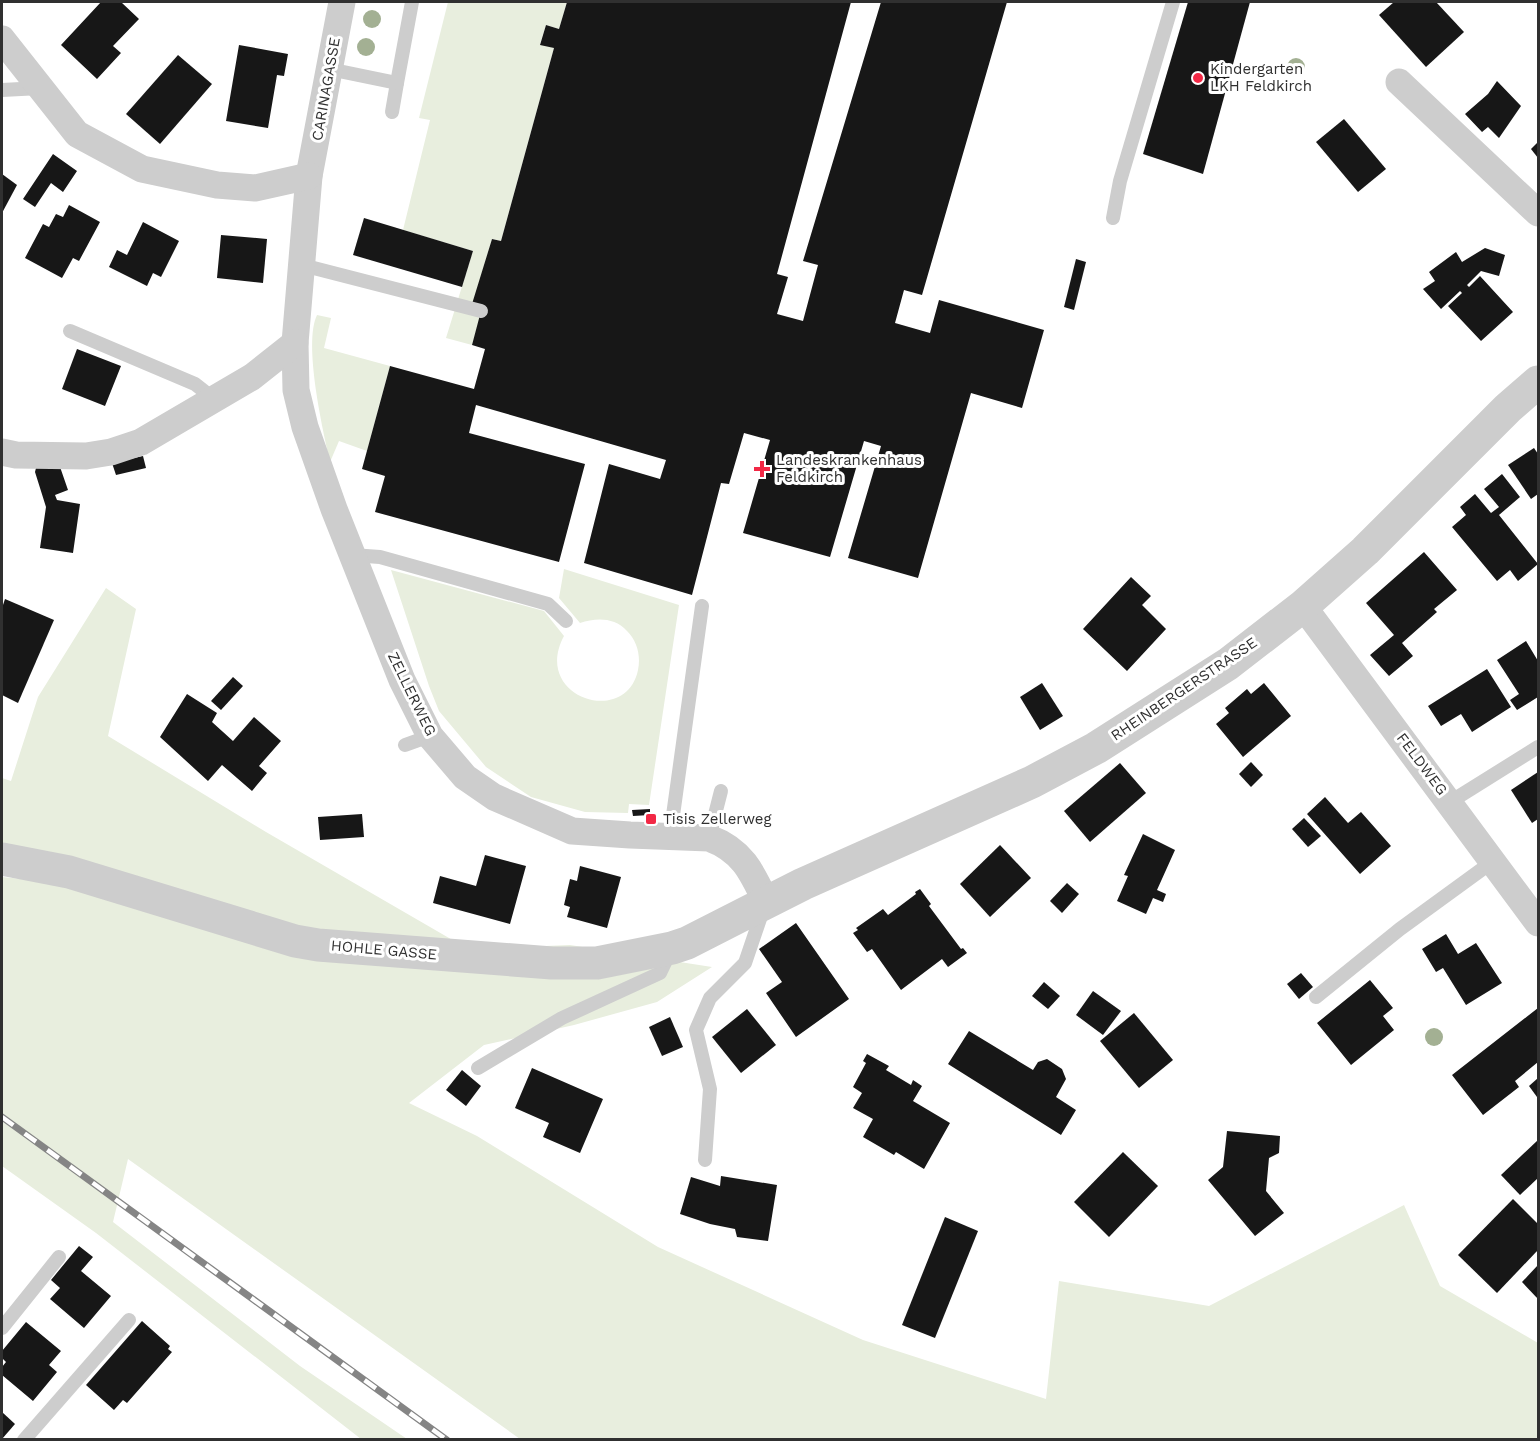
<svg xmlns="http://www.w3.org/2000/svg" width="1540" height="1441" font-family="'Work Sans',sans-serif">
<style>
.green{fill:#e8eede}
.building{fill:#171717}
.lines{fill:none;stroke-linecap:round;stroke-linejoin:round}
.service{stroke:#cdcdcd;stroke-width:14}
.minor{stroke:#cdcdcd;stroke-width:27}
.tertiary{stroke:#cdcdcd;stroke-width:33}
.rail-casing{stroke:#858585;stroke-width:7}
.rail{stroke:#fff;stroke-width:4.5;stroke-dasharray:14;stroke-linecap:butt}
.tree{fill:#a3b093}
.poi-dot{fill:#f22845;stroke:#fff;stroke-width:2}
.labels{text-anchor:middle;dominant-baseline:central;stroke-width:6;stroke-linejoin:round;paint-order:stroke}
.poi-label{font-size:15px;fill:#303030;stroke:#fff;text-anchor:start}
.street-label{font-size:15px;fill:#303030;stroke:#fff}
</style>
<rect width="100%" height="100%" fill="#fff"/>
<g class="green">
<path d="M 448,2 L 567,2 L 559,29 L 546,25 L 540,44 L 554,48 L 501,241 L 492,239 L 473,303 L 483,307 L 472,345 L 446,338 L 473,251 L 403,230 L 430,120 L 419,118 Z"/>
<path d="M 317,315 L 331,318 L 324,348 L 390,366 L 367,451 L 339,441 L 330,462 C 323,430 303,344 317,315 Z"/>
<path d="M 564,569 L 679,605 L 649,805 L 629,804 L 628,813 L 585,812 L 531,797 L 486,767 L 439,711 L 429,686 L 391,570 L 544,611 L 564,636 C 531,697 626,728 638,670 C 641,655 637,641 627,631 C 614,617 596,618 580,623 L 559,598 Z"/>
<path d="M 106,588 L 136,609 L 108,736 L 266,832 L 468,949 L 570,945 L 712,967 L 657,1002 L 574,1025 L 484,1045 L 409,1103 L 477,1136 L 658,1247 L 863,1340 L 1046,1399 L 1059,1281 L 1209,1306 L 1404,1205 L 1440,1286 L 1538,1343 L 1538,1439 L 520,1439 L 128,1159 L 113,1222 L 300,1366 L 407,1439 L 361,1439 L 96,1233 L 2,1166 L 2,877 L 22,879 L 2,864 L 2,778 L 11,781 L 38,697 Z"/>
</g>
<g class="building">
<path d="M 101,2 L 121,2 L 139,19 L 113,46 L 121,53 L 97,79 L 61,45 Z"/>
<path d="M 567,2 L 851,2 L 777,274 L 788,277 L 777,314 L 803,321 L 818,265 L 803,261 L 881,2 L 1007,2 L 922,295 L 904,290 L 895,323 L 930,333 L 939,300 L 1044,330 L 1022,408 L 971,393 L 918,578 L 848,558 L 881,446 L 864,441 L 830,557 L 743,533 L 770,440 L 744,433 L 729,484 L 721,483 L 692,595 L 584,563 L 609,464 L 660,479 L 666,460 L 476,405 L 469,433 L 585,464 L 559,562 L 375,512 L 385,476 L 362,469 L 390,366 L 474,389 L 485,349 L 472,345 L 481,311 L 472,304 L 492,239 L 501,241 L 554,48 L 540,45 L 546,25 L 559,29 Z"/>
<path d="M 1188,2 L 1250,2 L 1203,174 L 1143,154 Z"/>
<path d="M 1394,2 L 1436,2 L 1464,32 L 1426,67 L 1379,15 Z"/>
<path d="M 239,45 L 288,54 L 284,76 L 277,75 L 268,128 L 226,121 Z"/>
<path d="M 178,55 L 212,84 L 160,144 L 126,114 Z"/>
<path d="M 1497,81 L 1521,106 L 1499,138 L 1488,127 L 1482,132 L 1465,114 L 1488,94 Z"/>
<path d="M 1344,119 L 1386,169 L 1358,192 L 1316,142 Z"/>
<path d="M 1538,142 L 1538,158 L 1531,149 Z"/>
<path d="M 53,154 L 77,171 L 63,192 L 51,183 L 35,207 L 23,199 Z"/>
<path d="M 2,174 L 17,185 L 2,213 Z"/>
<path d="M 69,205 L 100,222 L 79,261 L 73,258 L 62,278 L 25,258 L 43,224 L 49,227 L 56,214 L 63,217 Z"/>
<path d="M 364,218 L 473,251 L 462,287 L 353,255 Z"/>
<path d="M 143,222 L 179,241 L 161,277 L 153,273 L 147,286 L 109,267 L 117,250 L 127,255 Z"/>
<path d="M 221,235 L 267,239 L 263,283 L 217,278 Z"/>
<path d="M 1485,248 L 1505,255 L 1499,276 L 1481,271 L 1467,285 L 1469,287 L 1480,276 L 1513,312 L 1481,341 L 1448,306 L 1462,293 L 1460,291 L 1441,309 L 1423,289 L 1435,281 L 1429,272 L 1456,252 L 1462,262 Z"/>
<path d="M 1076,259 L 1086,262 L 1074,310 L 1064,307 Z"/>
<path d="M 77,349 L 121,366 L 105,406 L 62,389 Z"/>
<path d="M 1534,448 L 1538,454 L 1538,494 L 1531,499 L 1508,465 Z"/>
<path d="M 143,456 L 146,468 L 116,475 L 112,463 Z"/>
<path d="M 59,464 L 68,490 L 55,495 L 57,500 L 80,504 L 73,553 L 40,548 L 46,507 L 35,472 L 36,468 Z"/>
<path d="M 1502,474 L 1520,497 L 1499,515 L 1538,564 L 1518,581 L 1510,570 L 1497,581 L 1452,527 L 1466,515 L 1460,507 L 1475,494 L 1491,513 L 1499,507 L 1484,489 Z"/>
<path d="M 1424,552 L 1457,590 L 1434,609 L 1437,612 L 1402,643 L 1413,656 L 1389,676 L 1370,655 L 1394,635 L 1366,603 Z"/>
<path d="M 1131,577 L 1151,596 L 1142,605 L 1166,629 L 1127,671 L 1083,629 Z"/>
<path d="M 5,599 L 54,620 L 18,703 L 2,695 L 2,608 Z"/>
<path d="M 1526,641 L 1538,661 L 1538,697 L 1517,710 L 1510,700 L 1519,694 L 1497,660 Z"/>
<path d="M 1487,669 L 1511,707 L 1472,732 L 1461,714 L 1441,726 L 1428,706 Z"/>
<path d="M 233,677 L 243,686 L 221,710 L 211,701 Z"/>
<path d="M 1042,683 L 1063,716 L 1040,730 L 1020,697 Z"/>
<path d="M 1264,683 L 1291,716 L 1243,757 L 1216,724 L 1229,713 L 1225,708 L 1247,689 L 1251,694 Z"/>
<path d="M 187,694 L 217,713 L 212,722 L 233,741 L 254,717 L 281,741 L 259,766 L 267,773 L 252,791 L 222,765 L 208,781 L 160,737 Z"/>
<path d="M 1251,762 L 1263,775 L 1251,787 L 1239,774 Z"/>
<path d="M 1120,763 L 1146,793 L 1090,842 L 1064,811 Z"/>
<path d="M 1538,772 L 1538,819 L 1532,823 L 1511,790 Z"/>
<path d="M 1325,797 L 1348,823 L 1361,812 L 1391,846 L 1360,874 L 1307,814 Z"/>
<path d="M 650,809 L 650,815 L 633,816 L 632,810 Z"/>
<path d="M 362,814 L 364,837 L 320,840 L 318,817 Z"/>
<path d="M 1304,818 L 1321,836 L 1308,847 L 1292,829 Z"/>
<path d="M 1143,834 L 1175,850 L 1157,890 L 1166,894 L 1163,902 L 1153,898 L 1146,914 L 1117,901 L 1128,876 L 1124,875 Z"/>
<path d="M 1000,845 L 1031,878 L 990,917 L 960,884 Z"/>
<path d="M 485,855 L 526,866 L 510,924 L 433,903 L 440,876 L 476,886 Z"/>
<path d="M 580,866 L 621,877 L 607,928 L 567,917 L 570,907 L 564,905 L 570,879 L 577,881 Z"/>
<path d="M 1067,883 L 1079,894 L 1062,913 L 1050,901 Z"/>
<path d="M 920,889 L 931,904 L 929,906 L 961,949 L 963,948 L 967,953 L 948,967 L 942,959 L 901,990 L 872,949 L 867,952 L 853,933 L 858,930 L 856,928 L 883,909 L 888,915 L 916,894 L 915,892 Z"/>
<path d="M 796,923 L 849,999 L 796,1037 L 766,993 L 782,982 L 759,949 Z"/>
<path d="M 1446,934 L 1458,954 L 1476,943 L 1502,983 L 1466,1005 L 1443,968 L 1436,972 L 1422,949 Z"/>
<path d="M 1301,973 L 1313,987 L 1299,999 L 1287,984 Z"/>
<path d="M 1370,980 L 1393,1008 L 1383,1016 L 1394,1030 L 1351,1065 L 1317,1023 Z"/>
<path d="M 1044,982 L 1060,996 L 1048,1009 L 1032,996 Z"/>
<path d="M 1093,991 L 1121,1011 L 1103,1035 L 1076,1015 Z"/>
<path d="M 1538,1008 L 1538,1062 L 1515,1081 L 1519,1087 L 1483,1115 L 1452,1075 Z"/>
<path d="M 747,1009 L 776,1045 L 741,1073 L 712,1037 Z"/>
<path d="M 1134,1013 L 1173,1060 L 1139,1088 L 1100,1041 Z"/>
<path d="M 670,1017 L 683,1047 L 662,1056 L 649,1027 Z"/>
<path d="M 969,1031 L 1033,1070 L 1038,1062 L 1047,1059 L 1062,1069 L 1066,1079 L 1056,1097 L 1076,1110 L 1061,1135 L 948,1064 Z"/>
<path d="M 867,1054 L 889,1066 L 886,1070 L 911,1085 L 913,1080 L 922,1086 L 913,1101 L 950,1123 L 924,1169 L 896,1152 L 894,1155 L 863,1137 L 873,1119 L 853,1108 L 862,1093 L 853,1087 L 866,1063 L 863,1061 Z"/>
<path d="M 532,1068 L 603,1099 L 580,1153 L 543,1137 L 549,1123 L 515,1108 Z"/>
<path d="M 462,1070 L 481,1086 L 466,1106 L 446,1090 Z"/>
<path d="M 1538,1078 L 1538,1096 L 1537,1097 L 1529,1086 Z"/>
<path d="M 1227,1131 L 1280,1136 L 1279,1153 L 1269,1158 L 1266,1191 L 1284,1213 L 1255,1236 L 1208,1180 L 1223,1167 Z"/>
<path d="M 1538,1140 L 1538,1178 L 1520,1195 L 1501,1175 Z"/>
<path d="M 1123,1152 L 1158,1186 L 1109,1237 L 1074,1202 Z"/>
<path d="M 721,1176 L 777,1185 L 768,1241 L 737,1237 L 735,1229 L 710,1224 L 680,1214 L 691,1177 L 720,1186 Z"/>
<path d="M 1513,1199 L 1538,1224 L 1538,1250 L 1497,1293 L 1458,1255 Z"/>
<path d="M 945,1217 L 978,1231 L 935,1338 L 902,1325 Z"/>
<path d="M 79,1246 L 93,1257 L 81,1271 L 111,1296 L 84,1328 L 50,1299 L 60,1288 L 51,1280 Z"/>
<path d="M 1538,1265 L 1538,1299 L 1522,1282 Z"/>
<path d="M 142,1321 L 170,1346 L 168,1349 L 172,1352 L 127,1403 L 123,1400 L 114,1410 L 86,1385 Z"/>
<path d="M 26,1322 L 61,1351 L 49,1365 L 57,1372 L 33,1401 L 2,1375 L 2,1367 L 6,1362 L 2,1358 L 2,1351 Z"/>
<path d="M 2,1412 L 15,1424 L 2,1439 Z"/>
</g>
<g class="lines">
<g class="service">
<path d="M 329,69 L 397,83 L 392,112"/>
<path d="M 397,83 L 412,2"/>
<path d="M 2,90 L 40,88"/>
<path d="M 1113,218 L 1120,181 L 1173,2"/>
<path d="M 302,265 L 481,311"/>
<path d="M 70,331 L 195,384 L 214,399"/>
<path d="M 352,555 L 380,557 L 548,604 L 566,621"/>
<path d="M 405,745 L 430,736"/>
<path d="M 1450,802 L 1538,747"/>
<path d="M 670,837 L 702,606"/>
<path d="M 709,838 L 721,791"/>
<path d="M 1316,997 L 1400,929 L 1492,862"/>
<path d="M 478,1068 L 562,1018 L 660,973 L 670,952"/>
<path d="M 705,1160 L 710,1089 L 696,1030 L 710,998 L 745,963 L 763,910"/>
<path d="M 2,1328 L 59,1257"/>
<path d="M 24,1440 L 129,1320"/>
</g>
<g class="minor">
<path d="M 342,2 L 309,176 L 295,343 L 296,390 L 305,427 L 334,509 L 402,680 L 430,736 L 465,777 L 494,797 L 572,831 L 630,835 L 709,838 C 742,850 752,872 766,902"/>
<path d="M 2,39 L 77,134 L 142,169 L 217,185 L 255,188 L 309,176"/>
<path d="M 1399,82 L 1538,213"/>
<path d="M 2,452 L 16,455 L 86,456 L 111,452 L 141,442 L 252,377 L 295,343"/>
<path d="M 1303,606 L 1538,923"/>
</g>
<path class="tertiary" d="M 2,859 L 69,872 L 295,941 L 318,945 L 552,963 L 597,963 L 672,948 L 687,943 L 803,884 L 1032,782 L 1096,748 L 1228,664 L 1303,606 L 1365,551 L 1508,408 L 1538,382"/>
<defs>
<path id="rail" d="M 2,1117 L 447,1440"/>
</defs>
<use href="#rail" class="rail-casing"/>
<use href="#rail" class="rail"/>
</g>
<g class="tree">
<circle cx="372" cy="19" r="9"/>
<circle cx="366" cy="47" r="9"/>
<circle cx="1296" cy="67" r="9"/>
<circle cx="1434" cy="1037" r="9"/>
</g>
<g class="poi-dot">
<circle cx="1198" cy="78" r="6"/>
<path d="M759 460h6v6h6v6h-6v6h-6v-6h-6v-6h6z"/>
<rect x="645" y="813" width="12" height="12" rx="3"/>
</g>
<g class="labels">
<g class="poi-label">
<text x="1210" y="69">Kindergarten<tspan x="1210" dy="17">LKH Feldkirch</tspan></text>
<text x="776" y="460">Landeskrankenhaus<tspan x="776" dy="17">Feldkirch</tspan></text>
<text x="663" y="819">Tisis Zellerweg</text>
</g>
<g class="street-label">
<text transform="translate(326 89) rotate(-80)">CARINAGASSE</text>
<text transform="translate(1184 689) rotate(-34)">RHEINBERGERSTRASSE</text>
<text transform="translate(412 694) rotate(64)">ZELLERWEG</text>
<text transform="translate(1422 764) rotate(53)">FELDWEG</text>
<text transform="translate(384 950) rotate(5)">HOHLE GASSE</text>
</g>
</g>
<rect width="1540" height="1441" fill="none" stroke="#303030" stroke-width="6"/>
</svg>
